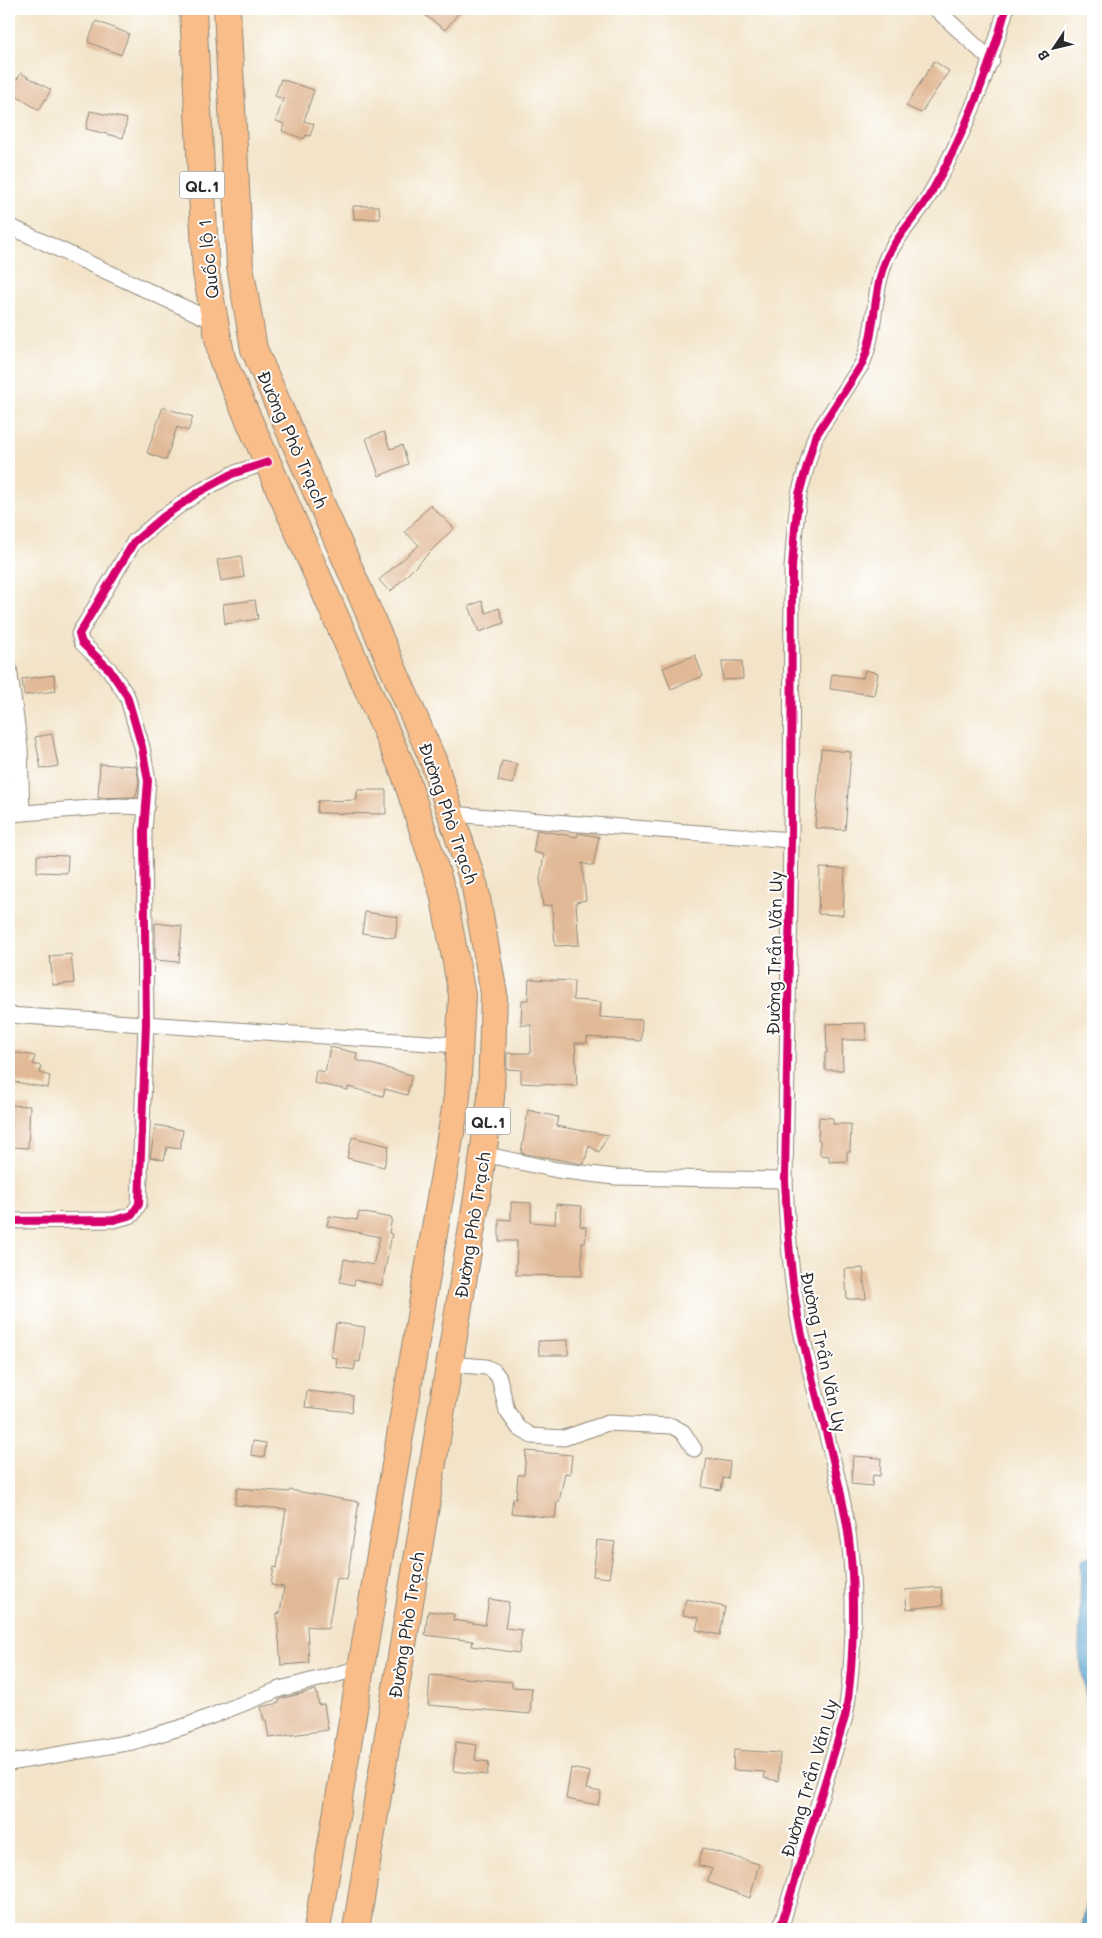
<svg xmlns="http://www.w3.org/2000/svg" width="1102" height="1938" font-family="Mali,sans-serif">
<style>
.water{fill:#56a2cf;stroke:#40667d}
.building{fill:#e1b996}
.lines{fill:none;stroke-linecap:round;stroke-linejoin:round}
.street-casing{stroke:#8f887a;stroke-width:17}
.highway-casing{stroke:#8f887a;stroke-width:28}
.street{stroke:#fff;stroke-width:15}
.highway{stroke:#f9bd89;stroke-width:26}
.cycleway-casing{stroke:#fff;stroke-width:11}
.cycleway{stroke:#d6006c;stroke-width:8}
.labels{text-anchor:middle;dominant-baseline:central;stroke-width:4;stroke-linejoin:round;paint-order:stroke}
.shield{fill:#fff;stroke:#6b6b6b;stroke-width:1}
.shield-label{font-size:16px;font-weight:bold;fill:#2b2b2b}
.street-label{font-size:18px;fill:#2b2b2b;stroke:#fff}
</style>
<rect width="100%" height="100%" fill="#fff"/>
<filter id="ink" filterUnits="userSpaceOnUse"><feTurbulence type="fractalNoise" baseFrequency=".02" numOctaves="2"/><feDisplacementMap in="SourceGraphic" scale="10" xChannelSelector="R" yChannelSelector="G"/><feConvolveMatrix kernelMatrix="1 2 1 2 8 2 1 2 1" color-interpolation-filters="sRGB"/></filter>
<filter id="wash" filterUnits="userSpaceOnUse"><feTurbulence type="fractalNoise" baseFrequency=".0096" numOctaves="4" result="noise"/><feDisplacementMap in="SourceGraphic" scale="20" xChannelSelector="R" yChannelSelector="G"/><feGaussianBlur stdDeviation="1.12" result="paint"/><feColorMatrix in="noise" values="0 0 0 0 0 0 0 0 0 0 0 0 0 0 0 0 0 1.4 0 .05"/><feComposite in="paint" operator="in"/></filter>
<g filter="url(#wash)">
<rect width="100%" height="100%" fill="#f3e4c9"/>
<g class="water">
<path d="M 1093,1555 L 1093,1747 L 1079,1652 L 1081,1560 Z"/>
<path d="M 1093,1866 L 1093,1929 L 1079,1929 L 1082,1926 Z"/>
</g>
<g id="blocks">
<g class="building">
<path d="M 417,9 L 462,9 L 445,30 Z"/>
<path d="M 96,21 L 129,34 L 121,55 L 88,42 Z"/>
<path d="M 934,61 L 949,71 L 921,113 L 906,106 Z"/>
<path d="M 21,73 L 51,90 L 39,110 L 9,92 Z"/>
<path d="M 281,79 L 314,90 L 304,121 L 314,124 L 310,136 L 306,135 L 304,139 L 282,131 L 284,124 L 276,121 L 283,99 L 275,96 Z"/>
<path d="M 90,111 L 127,119 L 123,138 L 86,129 Z"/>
<path d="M 353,206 L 379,206 L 380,219 L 354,219 Z"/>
<path d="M 163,407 L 193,417 L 188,431 L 177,427 L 166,460 L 147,453 Z"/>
<path d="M 384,432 L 390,449 L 402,445 L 408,464 L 379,476 L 366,438 Z"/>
<path d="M 430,505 L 454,528 L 390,592 L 379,580 L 419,545 L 405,532 Z"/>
<path d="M 241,556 L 244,577 L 221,581 L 217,560 Z"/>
<path d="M 255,600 L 258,619 L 225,624 L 223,604 Z"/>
<path d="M 482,601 L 486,613 L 499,608 L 504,623 L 479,632 L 469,606 Z"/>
<path d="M 695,655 L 703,676 L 671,689 L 663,668 Z"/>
<path d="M 722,661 L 742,661 L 743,679 L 723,680 Z"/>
<path d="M 865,670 L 878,673 L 874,695 L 830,689 L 832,674 L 863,678 Z"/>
<path d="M 54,675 L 56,691 L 24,695 L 22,679 Z"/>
<path d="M 52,734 L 58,766 L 41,769 L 35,737 Z"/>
<path d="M 821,749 L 851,752 L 845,830 L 815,828 Z"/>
<path d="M 502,761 L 517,764 L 513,784 L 498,781 Z"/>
<path d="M 100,764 L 136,766 L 139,781 L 136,797 L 98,798 Z"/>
<path d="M 357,790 L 386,790 L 386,814 L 317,813 L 318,801 L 357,800 Z"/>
<path d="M 537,830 L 577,837 L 578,833 L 599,837 L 593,866 L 582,863 L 586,900 L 576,902 L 579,945 L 555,946 L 552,905 L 543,906 L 540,879 L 544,855 L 533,852 Z"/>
<path d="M 37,855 L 68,856 L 67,873 L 37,872 Z"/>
<path d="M 820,868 L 845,869 L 843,915 L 818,914 Z"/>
<path d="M 365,912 L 398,917 L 395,938 L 362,933 Z"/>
<path d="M 155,923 L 182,926 L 179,962 L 155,960 Z"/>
<path d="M 71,954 L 74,983 L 53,985 L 50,956 Z"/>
<path d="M 529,979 L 574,981 L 573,1000 L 601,1002 L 600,1017 L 642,1020 L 641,1041 L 587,1037 L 587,1043 L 575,1043 L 577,1086 L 521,1083 L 521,1070 L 507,1069 L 507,1053 L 531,1053 L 531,1025 L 521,1025 L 522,1000 L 528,1000 Z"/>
<path d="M 865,1023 L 866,1040 L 842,1040 L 843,1070 L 825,1070 L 825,1053 L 827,1053 L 826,1024 Z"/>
<path d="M 330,1047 L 357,1053 L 356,1060 L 412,1075 L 407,1095 L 385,1089 L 383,1096 L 348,1087 L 348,1090 L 314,1083 L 316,1070 L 325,1072 Z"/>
<path d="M 13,1052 L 35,1056 L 33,1064 L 41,1066 L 40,1073 L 50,1076 L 48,1088 L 9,1081 Z"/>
<path d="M 9,1105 L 30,1106 L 28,1148 L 11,1147 L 12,1119 L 9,1119 Z"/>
<path d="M 528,1110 L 558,1117 L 556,1126 L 608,1135 L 599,1152 L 589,1146 L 584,1164 L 521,1153 Z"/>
<path d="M 819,1117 L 833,1118 L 833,1124 L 851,1124 L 850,1152 L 847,1152 L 847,1161 L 829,1162 L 829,1156 L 820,1155 L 820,1140 L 818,1140 Z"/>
<path d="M 156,1125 L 183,1130 L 180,1149 L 167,1147 L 164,1160 L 150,1157 Z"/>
<path d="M 352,1137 L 389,1146 L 384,1167 L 347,1158 Z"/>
<path d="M 511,1202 L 531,1203 L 531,1222 L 555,1224 L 556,1204 L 582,1206 L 580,1226 L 586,1227 L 585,1243 L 582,1242 L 582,1276 L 516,1275 L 517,1241 L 499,1241 L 499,1219 L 511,1220 Z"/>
<path d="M 359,1212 L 392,1218 L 389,1233 L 392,1234 L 382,1285 L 355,1280 L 354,1285 L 340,1282 L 344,1259 L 373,1265 L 380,1237 L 327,1226 L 329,1216 L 357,1220 Z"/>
<path d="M 863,1268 L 866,1299 L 847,1299 L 845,1269 Z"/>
<path d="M 336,1323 L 365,1327 L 360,1362 L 356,1361 L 354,1370 L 336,1367 L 337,1358 L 331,1357 Z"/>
<path d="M 568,1340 L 568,1355 L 539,1355 L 538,1341 Z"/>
<path d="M 307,1391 L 353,1396 L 352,1412 L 305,1407 Z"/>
<path d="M 253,1441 L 266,1443 L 264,1457 L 251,1455 Z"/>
<path d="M 526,1451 L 572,1455 L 570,1474 L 565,1473 L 559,1502 L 557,1502 L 555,1518 L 511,1513 L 513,1498 L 516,1498 L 518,1475 L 524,1475 Z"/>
<path d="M 853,1456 L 881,1458 L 880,1476 L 873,1475 L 872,1486 L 851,1484 Z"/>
<path d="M 707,1458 L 730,1462 L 728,1479 L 723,1478 L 721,1490 L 702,1487 Z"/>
<path d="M 237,1488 L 289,1492 L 290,1490 L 359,1502 L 347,1580 L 337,1578 L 328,1629 L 307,1626 L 309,1663 L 281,1665 L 277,1614 L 280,1613 L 284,1587 L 271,1585 L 274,1567 L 277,1568 L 286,1509 L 235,1505 Z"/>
<path d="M 597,1540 L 615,1542 L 609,1578 L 593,1576 Z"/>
<path d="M 941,1587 L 943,1605 L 907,1609 L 905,1590 Z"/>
<path d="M 489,1599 L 509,1602 L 505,1628 L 522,1630 L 519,1653 L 472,1646 L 473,1641 L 425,1635 L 428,1611 L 454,1614 L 453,1620 L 485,1625 Z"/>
<path d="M 686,1599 L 725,1607 L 720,1635 L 696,1630 L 699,1618 L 683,1615 Z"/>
<path d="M 430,1675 L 512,1682 L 512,1687 L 532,1688 L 530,1714 L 428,1705 Z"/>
<path d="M 316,1690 L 319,1705 L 324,1704 L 328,1730 L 269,1738 L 266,1720 L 264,1720 L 261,1707 L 279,1703 L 279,1700 L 283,1698 Z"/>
<path d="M 456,1742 L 477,1745 L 475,1760 L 489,1762 L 487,1775 L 453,1771 Z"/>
<path d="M 734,1750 L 780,1753 L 778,1781 L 764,1778 L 765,1772 L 733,1770 Z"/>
<path d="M 571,1768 L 590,1772 L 586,1789 L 601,1792 L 598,1805 L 566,1799 Z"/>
<path d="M 703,1848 L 759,1864 L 750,1898 L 707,1882 L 712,1869 L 698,1865 Z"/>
</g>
</g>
</g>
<g filter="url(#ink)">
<use href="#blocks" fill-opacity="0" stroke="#8f887a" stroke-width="1"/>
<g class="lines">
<defs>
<g id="street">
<path d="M 936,9 L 992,61"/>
<path d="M 9,226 L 215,322"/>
<path d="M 9,668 L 20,748 L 22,813"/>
<path d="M 9,814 L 118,806 L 147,807"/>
<path d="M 451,814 L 791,840"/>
<path d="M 9,1015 L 459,1045"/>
<path d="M 483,1154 L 557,1170 L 615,1177 L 785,1180"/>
<path d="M 9,1221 L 114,1220 L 132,1215 L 139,1204 L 146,1024 L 144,831 L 148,781 L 142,747 L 127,696 L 109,669 L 82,643 L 79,634 L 134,542 L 163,517 L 199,492 L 232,474 L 268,462"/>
<path d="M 449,1364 L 486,1367 L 494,1371 L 499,1378 L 507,1411 L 519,1428 L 532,1436 L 564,1438 L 608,1423 L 672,1426 L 683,1432 L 694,1449"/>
<path d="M 9,1763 L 132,1742 L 186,1726 L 280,1689 L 361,1668"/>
<path d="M 780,1929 L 845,1717 C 855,1662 856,1574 846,1520 C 834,1451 811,1385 798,1316 C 790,1271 787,1226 785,1180 L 791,840 L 792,568 L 795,528 L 799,494 L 815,437 L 862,364 C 877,330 872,291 887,257 C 900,230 919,215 932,191 C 965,134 988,73 1006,9"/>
</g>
<g id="highway">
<path d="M 193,9 L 206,273 L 222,359 L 404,772 L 443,893 L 462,995 L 457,1097 L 317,1929"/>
<path d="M 227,9 L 240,266 L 254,349 L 433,760 L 475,887 L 494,994 L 491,1098 L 477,1197 L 356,1929"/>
</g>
</defs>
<use href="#street" class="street-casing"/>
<use href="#highway" class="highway-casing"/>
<use href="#street" class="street"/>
<use href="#highway" class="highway"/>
<defs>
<g id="cycleway">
<path d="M 9,1221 L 114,1220 L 132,1215 L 139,1204 L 146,1024 L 144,831 L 148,781 L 142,747 L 127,696 L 109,669 L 82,643 L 79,634 L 134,542 L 163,517 L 199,492 L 232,474 L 268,462"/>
<path d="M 780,1929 L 845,1717 C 855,1662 856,1574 846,1520 C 834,1451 811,1385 798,1316 C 790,1271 787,1226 785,1180 L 791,840 L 792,568 L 795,528 L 799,494 L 815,437 L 862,364 C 877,330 872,291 887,257 C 900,230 919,215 932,191 C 965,134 988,73 1006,9"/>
</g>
</defs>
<use href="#cycleway" class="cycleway-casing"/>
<use href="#cycleway" class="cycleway"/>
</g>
</g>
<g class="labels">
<g class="shield">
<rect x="179.5" y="171.5" width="45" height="27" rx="4"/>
<rect x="465.5" y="1107.5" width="45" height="27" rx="4"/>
</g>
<g class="shield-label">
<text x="202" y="185">QL.1</text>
<text x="488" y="1121">QL.1</text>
</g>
<g class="street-label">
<text transform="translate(208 259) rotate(-96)">Quốc lộ 1</text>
<text transform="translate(293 439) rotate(66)">Đường Phò Trạch</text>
<text transform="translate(449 813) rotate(71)">Đường Phò Trạch</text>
<text transform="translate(774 953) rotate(-89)">Đường Trần Văn Uy</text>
<text transform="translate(472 1225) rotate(-81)">Đường Phò Trạch</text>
<text transform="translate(824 1352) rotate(78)">Đường Trần Văn Uy</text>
<text transform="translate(406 1625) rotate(-81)">Đường Phò Trạch</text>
<text transform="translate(809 1778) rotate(-74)">Đường Trần Văn Uy</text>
</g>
</g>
<rect width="1102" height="1938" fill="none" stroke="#fff" stroke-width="30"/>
<g transform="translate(1054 48) rotate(235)" stroke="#ffffff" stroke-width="4" paint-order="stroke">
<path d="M0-4L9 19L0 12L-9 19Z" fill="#2b2b2b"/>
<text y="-8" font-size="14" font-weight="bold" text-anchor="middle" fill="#2b2b2b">B</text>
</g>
</svg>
